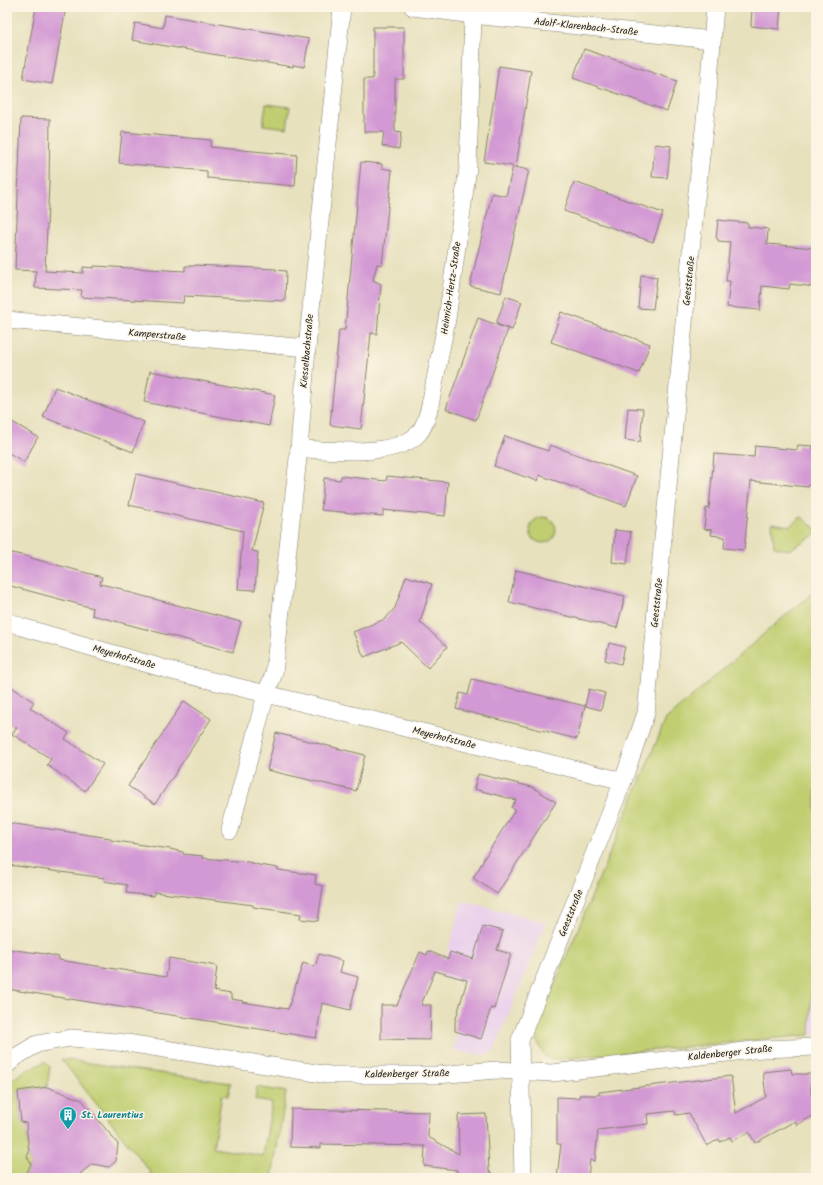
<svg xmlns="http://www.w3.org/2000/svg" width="823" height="1185" font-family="Kalam,sans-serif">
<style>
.built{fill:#ead1ec}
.green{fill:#c0cd6f;stroke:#6e7446}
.building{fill:#d399d4}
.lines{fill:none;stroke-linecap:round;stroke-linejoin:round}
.street-casing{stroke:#827e6c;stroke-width:18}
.street{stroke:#fff;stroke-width:17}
.labels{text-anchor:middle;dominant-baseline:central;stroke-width:3;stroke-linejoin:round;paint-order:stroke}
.street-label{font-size:10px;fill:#1c1c1c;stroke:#fcf5e5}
.culture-label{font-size:10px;font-weight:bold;fill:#0d838f;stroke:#fcf5e5;text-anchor:start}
</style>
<rect width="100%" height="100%" fill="#fcf5e5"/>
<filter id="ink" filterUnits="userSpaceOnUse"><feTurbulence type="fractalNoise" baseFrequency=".025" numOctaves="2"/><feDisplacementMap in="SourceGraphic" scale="8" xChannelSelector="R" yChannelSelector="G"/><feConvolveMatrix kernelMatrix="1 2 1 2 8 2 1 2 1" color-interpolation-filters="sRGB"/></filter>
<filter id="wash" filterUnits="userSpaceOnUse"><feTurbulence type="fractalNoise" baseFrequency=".012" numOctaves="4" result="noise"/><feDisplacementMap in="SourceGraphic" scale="16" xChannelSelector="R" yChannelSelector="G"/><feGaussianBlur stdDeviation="0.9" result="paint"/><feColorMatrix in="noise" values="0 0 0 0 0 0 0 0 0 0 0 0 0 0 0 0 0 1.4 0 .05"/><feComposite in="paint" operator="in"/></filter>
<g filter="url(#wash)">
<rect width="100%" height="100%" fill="#e7e1bd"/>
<g class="built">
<path d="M 816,886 L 816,1035 L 810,1035 Z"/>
<path d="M 462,901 L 546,922 L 494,1051 L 483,1055 L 464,1053 L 452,1049 L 458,1032 L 459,1017 L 456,1016 L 466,983 L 441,976 Z"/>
</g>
<g class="green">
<path d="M 266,104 L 290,107 L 287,128 L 263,125 Z"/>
<path d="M 802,517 L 808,523 L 816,528 L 816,534 L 789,550 L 774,547 L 772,523 L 790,526 L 798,519 Z"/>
<circle cx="543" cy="530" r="13"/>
<path d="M 813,593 L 816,595 L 816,886 L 810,1035 L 550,1060 L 543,1054 L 536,1039 L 536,1025 L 557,979 L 666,719 L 773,626 Z"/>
<path d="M 61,1059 L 231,1083 L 228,1096 L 222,1095 L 213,1148 L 263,1156 L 272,1103 L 255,1100 L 257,1087 L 286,1092 L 272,1178 L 149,1178 L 151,1173 Z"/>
<path d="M 45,1062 L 50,1067 L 47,1087 L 18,1091 L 21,1121 L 31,1125 L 27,1135 L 28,1146 L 33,1148 L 27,1156 L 32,1165 L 30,1166 L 24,1178 L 7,1178 L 7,1085 C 17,1074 31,1068 45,1062 Z"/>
</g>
<g id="blocks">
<g class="building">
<path d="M 36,7 L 66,7 L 52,84 L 23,79 Z"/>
<path d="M 752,7 L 781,7 L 779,29 L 751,26 Z"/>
<path d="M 165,15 L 309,39 L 304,67 L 293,65 L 293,67 L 223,56 L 132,40 L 135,23 L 163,28 Z"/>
<path d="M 373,27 L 404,27 L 404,79 L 395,79 L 395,132 L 401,133 L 399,149 L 382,146 L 384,132 L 364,132 L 364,79 L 373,79 Z"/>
<path d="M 584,49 L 677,81 L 667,111 L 573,78 Z"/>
<path d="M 499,66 L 531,71 L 516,167 L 515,167 L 529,170 L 501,293 L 470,286 L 492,193 L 506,196 L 513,166 L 484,162 Z"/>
<path d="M 21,118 L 50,119 L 49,184 L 45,271 L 83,273 L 83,267 L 94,268 L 94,266 L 185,271 L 185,266 L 195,266 L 195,265 L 276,269 L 275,270 L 286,271 L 285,301 L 184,296 L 183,303 L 81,297 L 82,290 L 35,288 L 36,271 L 15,270 Z"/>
<path d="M 122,132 L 211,140 L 210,147 L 297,155 L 295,186 L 207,178 L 207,171 L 119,163 Z"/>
<path d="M 655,144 L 671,146 L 667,178 L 652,177 Z"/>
<path d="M 361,162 L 382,164 L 382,168 L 392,170 L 382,265 L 377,264 L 373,280 L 381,284 L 377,334 L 371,333 L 361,429 L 330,425 L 339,330 L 345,330 Z"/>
<path d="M 574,182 L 663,213 L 653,242 L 564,211 Z"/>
<path d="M 718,220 L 748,223 L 748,227 L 768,229 L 767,244 L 816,248 L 816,287 L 790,284 L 789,289 L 762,286 L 760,310 L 727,307 L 730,281 L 726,281 L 730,242 L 718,241 L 718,239 L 716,238 Z"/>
<path d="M 641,275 L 657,277 L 653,309 L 638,308 Z"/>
<path d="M 506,296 L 522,302 L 512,330 L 496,324 Z"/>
<path d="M 561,312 L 650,344 L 639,373 L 551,342 Z"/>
<path d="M 478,318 L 508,329 L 476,420 L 446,409 Z"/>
<path d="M 150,371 L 275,395 L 269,426 L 144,402 Z"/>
<path d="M 55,387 L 144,422 L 133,452 L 43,417 Z"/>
<path d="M 628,408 L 643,409 L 640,442 L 625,440 Z"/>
<path d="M 7,419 L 38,437 L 24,462 L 7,452 Z"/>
<path d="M 505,436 L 548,451 L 550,445 L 637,476 L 626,506 L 539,475 L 537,481 L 494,466 Z"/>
<path d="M 798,445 L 813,446 L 813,449 L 816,449 L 816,485 L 809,485 L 808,487 L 751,481 L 744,550 L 724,548 L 725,537 L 711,535 L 712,530 L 704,529 L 706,508 L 709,509 L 714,454 L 754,457 L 755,446 L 797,450 Z"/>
<path d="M 136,474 L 264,503 L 252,551 L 258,552 L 255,590 L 238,589 L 243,531 L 129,505 Z"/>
<path d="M 341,476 L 386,481 L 387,476 L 448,482 L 445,516 L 383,510 L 383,516 L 321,510 L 324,478 L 340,480 Z"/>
<path d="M 615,530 L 631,532 L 627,564 L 612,562 Z"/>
<path d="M 7,552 L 31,557 L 31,558 L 102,577 L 100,584 L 122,589 L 124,591 L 241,622 L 233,652 L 92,615 L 93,608 L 7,585 Z"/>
<path d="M 516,570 L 625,596 L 617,628 L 509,602 Z"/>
<path d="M 406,576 L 432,584 L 420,622 L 447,647 L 428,668 L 401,642 L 364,657 L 353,632 L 385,619 L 395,608 Z"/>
<path d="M 609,643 L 625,647 L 621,664 L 605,660 Z"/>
<path d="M 472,679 L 585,706 L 577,739 L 456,709 L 460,693 L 468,695 Z"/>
<path d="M 7,684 L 34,702 L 30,708 L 69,733 L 65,739 L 103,764 L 85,791 L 47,765 L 51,759 L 12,734 L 17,728 L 7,722 Z"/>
<path d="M 589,689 L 605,693 L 601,710 L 585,706 Z"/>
<path d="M 184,701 L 211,719 L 155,804 L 128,786 Z"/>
<path d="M 276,733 L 365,755 L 356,791 L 267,770 Z"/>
<path d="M 478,774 L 532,787 L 556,802 L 497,894 L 473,878 L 484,860 L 483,860 L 515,810 L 511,807 L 516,800 L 474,789 Z"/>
<path d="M 8,823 L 110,838 L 110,840 L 170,849 L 183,852 L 183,854 L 203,856 L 202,858 L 248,862 L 259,865 L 278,868 L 278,870 L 316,875 L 315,884 L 323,886 L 318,921 L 300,919 L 301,914 L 253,907 L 253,905 L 154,892 L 154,896 L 126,893 L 127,885 L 104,881 L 105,878 L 9,865 L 7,864 Z"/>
<path d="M 483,926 L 503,931 L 497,950 L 511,954 L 494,1009 L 491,1008 L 481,1039 L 455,1031 L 455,1022 L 467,980 L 435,971 L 421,1005 L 431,1005 L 430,1040 L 381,1039 L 381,1005 L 397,1005 L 420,952 L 427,955 L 428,951 L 448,959 L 450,952 L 473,959 Z"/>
<path d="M 7,949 L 46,954 L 59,957 L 59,960 L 166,977 L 169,958 L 217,966 L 214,991 L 231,994 L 231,999 L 243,1001 L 242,1002 L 288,1009 L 303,963 L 315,967 L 319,954 L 343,961 L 340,972 L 358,977 L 350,1010 L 322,1003 L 316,1038 L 7,989 Z"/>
<path d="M 791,1069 L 792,1074 L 811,1074 L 811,1094 L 816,1094 L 816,1114 L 797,1125 L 795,1121 L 755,1143 L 749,1132 L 732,1141 L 730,1137 L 720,1142 L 719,1139 L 707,1146 L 689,1113 L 676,1115 L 675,1111 L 647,1114 L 648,1124 L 598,1130 L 595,1161 L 590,1160 L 588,1178 L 557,1178 L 561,1144 L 557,1144 L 557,1097 L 579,1098 L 579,1095 L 599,1095 L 599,1092 L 615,1090 L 731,1076 L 736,1113 L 766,1097 L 763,1072 Z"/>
<path d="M 47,1087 L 82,1100 L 118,1144 L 116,1161 L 109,1167 L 92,1164 L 81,1173 L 81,1178 L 24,1178 L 31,1164 L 27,1156 L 29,1153 L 26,1123 L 21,1122 L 18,1091 Z"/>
<path d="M 291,1109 L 429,1112 L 428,1137 L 459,1154 L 458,1115 L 486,1114 L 489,1171 L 494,1174 L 489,1174 L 488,1178 L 456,1178 L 457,1170 L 424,1166 L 425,1146 L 321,1144 L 321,1148 L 290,1147 Z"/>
</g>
</g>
</g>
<g filter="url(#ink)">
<use href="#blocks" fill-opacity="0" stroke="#827e6c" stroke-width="1"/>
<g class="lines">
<defs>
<g id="street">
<path d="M 413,7 L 473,15 L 712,40"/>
<path d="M 7,320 L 307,348"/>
<path d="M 299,449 C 332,450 395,458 418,434 C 425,427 428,414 430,405 L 447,319 L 468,167 L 473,15"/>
<path d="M 7,621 L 22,627 L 176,672 L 623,781"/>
<path d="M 230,830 L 266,694 L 274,673 L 299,449 L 307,348 L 342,7"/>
<path d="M 7,1065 L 17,1056 L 37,1044 L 71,1038 L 127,1043 L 329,1075 L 437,1075 L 496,1070 L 552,1073 L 762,1049 L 816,1047"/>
<path d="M 523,1178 L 520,1040 L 623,781 L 646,713 L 696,200 L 707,103 L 715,7"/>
</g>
</defs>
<use href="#street" class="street-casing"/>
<use href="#street" class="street"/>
</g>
</g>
<defs>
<symbol id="building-pin" viewBox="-11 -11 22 30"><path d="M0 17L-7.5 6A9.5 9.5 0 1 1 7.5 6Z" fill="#0f9aa8" stroke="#fcf5e5"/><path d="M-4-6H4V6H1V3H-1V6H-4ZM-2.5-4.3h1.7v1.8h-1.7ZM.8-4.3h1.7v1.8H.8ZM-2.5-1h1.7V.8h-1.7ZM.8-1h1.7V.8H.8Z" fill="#fff"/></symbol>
</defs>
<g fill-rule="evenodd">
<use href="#building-pin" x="58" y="1105" width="20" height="27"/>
</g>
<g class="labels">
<g class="street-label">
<text transform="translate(586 27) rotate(6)">Adolf-Klarenbach-Straße</text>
<text transform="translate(689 281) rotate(-84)">Geeststraße</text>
<text transform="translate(451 288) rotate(-82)">Heinrich-Hertz-Straße</text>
<text transform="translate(157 335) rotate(5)">Kamperstraße</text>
<text transform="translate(307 351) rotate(-85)">Kiesselbachstraße</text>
<text transform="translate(657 603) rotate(-84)">Geeststraße</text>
<text transform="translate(124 657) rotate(16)">Meyerhofstraße</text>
<text transform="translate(444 738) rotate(14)">Meyerhofstraße</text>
<text transform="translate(571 913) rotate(-68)">Geeststraße</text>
<text transform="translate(730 1053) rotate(-6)">Kaldenberger Straße</text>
<text transform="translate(407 1074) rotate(-1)">Kaldenberger Straße</text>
</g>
<g class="culture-label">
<text x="81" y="1115">St. Laurentius</text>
</g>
</g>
<rect width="823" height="1185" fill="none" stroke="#fcf5e5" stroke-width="24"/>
</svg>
